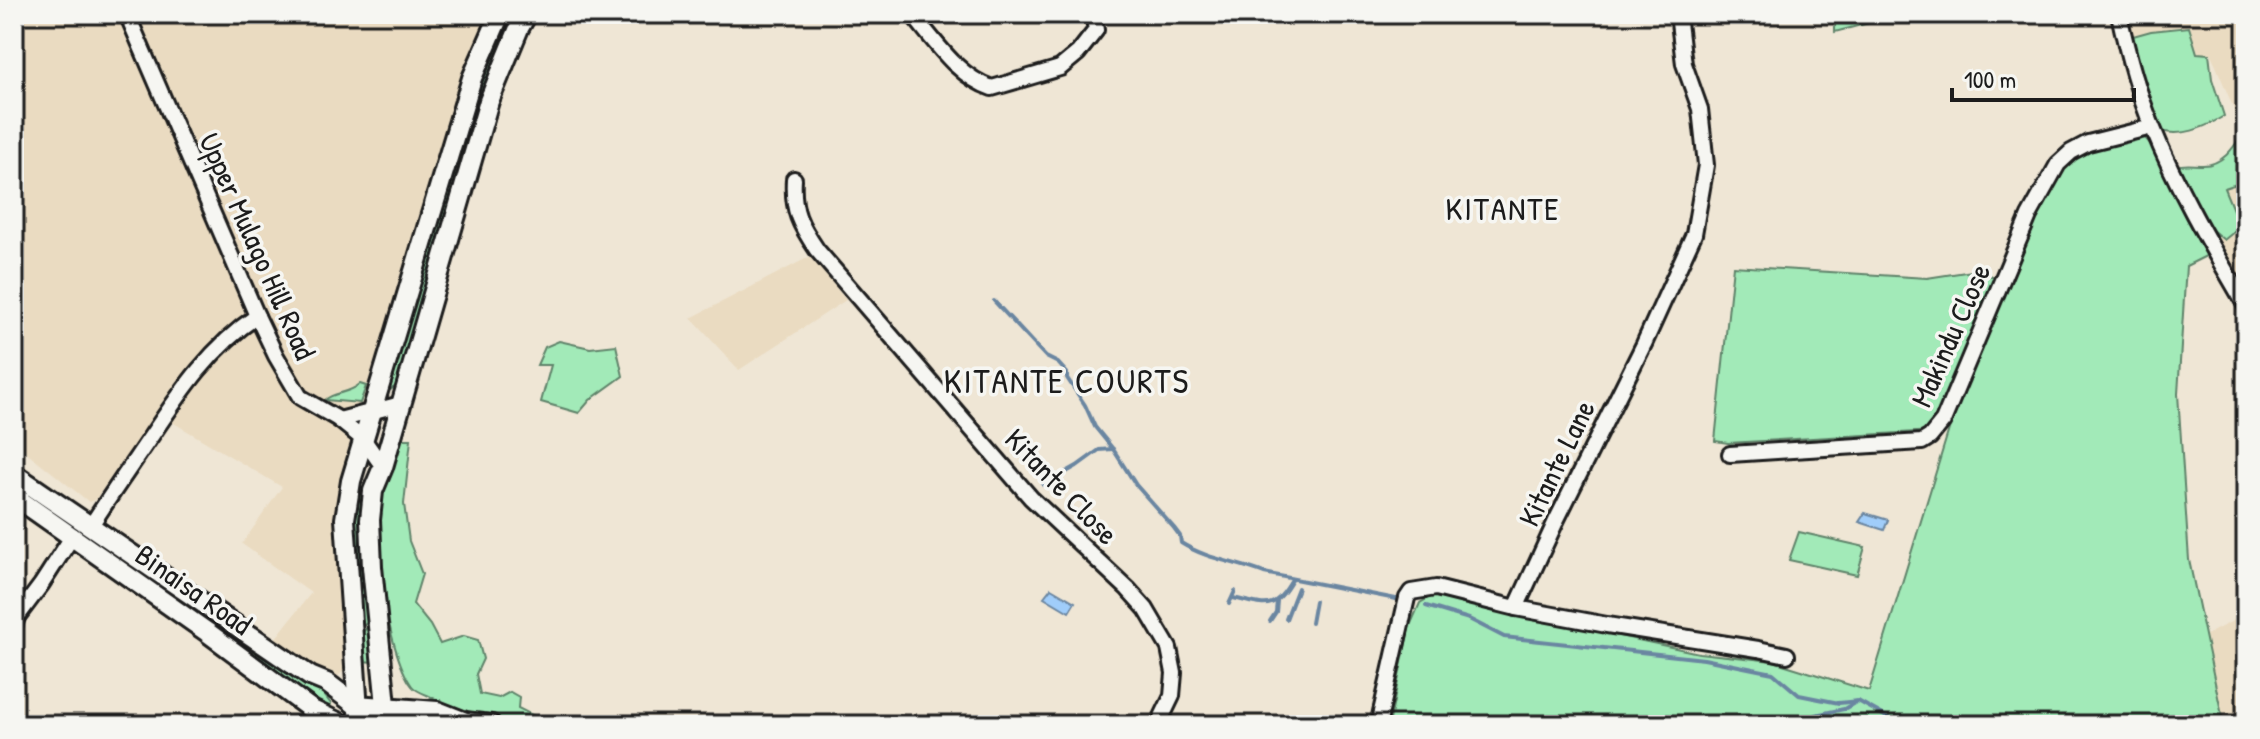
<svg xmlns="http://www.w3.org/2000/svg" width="2260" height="739" font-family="'Patrick Hand',sans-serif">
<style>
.built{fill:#eadbc1}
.green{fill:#a2eab8;stroke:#5f836a;stroke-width:2}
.water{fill:#a0cdfa;stroke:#6b86a1;stroke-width:2}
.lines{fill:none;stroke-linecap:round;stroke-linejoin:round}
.stream{stroke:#6b86a1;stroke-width:4}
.minor-casing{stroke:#1c1c1c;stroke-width:20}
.major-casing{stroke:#1c1c1c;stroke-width:24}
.minor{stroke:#f6f6f2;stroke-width:14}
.major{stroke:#f6f6f2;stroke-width:18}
.labels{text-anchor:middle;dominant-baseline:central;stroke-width:7;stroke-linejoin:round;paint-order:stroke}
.street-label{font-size:30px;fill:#1c1c1c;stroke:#f6f6f2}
.neighbourhood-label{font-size:32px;letter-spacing:2px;fill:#1c1c1c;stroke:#f6f6f2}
.quarter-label{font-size:34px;letter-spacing:2px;fill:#1c1c1c;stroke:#f6f6f2}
</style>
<rect width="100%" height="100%" fill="#efe6d5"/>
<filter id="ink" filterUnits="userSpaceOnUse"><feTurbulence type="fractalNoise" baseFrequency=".0125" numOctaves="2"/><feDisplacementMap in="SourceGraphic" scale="16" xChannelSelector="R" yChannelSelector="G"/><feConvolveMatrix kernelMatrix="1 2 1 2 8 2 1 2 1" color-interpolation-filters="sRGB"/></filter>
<g filter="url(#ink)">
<g class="built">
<path d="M 14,14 L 494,14 L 377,384 L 368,382 L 351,443 L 339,505 L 338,548 L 350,653 L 347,668 L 337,677 L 321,677 L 272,643 L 311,593 L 242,544 L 282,487 L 157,413 L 95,500 L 89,502 L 14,442 Z"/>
<path d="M 2125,14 L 2246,14 L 2246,138 L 2211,54 L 2197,54 L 2135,65 Z"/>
<path d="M 2246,166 L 2246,283 L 2241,285 L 2189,193 Z"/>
<path d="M 811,256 L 846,300 L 739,370 L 691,318 Z"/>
<path d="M 2246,614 L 2246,725 L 2224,725 L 2204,636 Z"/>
</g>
<g class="green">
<path d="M 514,14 L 522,14 L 399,384 L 384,394 C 407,318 429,242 454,167 C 471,114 487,62 514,14 Z"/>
<path d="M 1835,14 L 1872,14 L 1876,21 L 1835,32 Z"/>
<path d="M 2189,27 L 2197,53 L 2209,54 L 2212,79 L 2224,116 C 2206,127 2182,137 2162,131 L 2135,65 L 2133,36 L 2151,31 Z"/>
<path d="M 2244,132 L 2246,137 L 2246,181 L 2224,188 L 2240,227 L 2224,240 L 2205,224 L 2176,166 C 2185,163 2193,165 2203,165 C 2223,165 2234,147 2244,132 Z"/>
<path d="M 2145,138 L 2155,149 L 2172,191 L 2208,255 L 2186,266 L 2178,394 L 2189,560 L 2224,725 L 1389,725 L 1409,628 L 1420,603 L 1432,596 L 1699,653 L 1773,661 L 1869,691 L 1968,367 L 1934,431 L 1728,443 L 1715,441 L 1733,266 L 1927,278 L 1972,271 L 2000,278 L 2030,207 L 2065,166 L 2082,152 Z"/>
<path d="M 559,341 L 590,348 L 616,345 L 623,376 L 590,400 L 579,413 L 541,402 L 551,365 L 537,365 L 545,347 Z"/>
<path d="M 360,384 L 366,386 L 360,403 L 325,400 C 335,391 347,395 360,384 Z"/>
<path d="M 400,439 L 411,439 L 404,504 L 409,541 L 422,574 L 413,604 L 430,625 L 440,644 L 464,636 L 478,640 L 483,659 L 476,674 L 480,694 L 499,698 L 510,692 L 519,697 L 518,708 L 534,716 L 526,725 C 491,719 458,711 427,695 C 422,693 415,690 412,686 C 386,652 370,525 381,484 C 384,469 394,454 400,439 Z"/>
<path d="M 14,480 L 318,687 L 331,704 L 329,711 L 235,642 L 14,489 Z"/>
<path d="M 355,491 L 365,494 L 361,517 L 370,620 L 360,629 L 353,531 Z"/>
<path d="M 1799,532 L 1865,547 L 1857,575 L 1789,560 Z"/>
<path d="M 370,623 L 375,662 L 360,661 L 361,635 Z"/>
</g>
<g class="water">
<path d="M 1865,513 L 1888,520 L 1884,530 L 1859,522 Z"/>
<path d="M 1051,588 L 1075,602 L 1069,612 L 1044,597 Z"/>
</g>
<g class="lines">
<g class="stream">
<path d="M 994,301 L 1046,357 L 1058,363 L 1067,373 L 1067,378 L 1085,405 L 1095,427 L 1113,449 L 1136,485 L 1174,528 L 1180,536 L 1181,543 C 1206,559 1236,562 1264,573 L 1401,600"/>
<path d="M 1043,485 L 1077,466 L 1099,450 L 1113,449"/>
<path d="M 1233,598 C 1266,605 1273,613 1292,580"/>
<path d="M 1229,604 L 1235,591"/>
<path d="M 1426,606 L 1469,619 L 1504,637 L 1704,659 L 1773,673 L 1799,695 L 1839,703 L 1858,701"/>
<path d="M 1286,619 L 1298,588"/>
<path d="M 1270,621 L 1276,612 L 1277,601"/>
<path d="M 1311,623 L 1315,601"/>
<path d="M 1858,701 L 1901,725"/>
<path d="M 1799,725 L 1815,715 L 1844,709 L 1856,702"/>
</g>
<defs>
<g id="minor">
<path d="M 127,14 L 257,316 L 276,356 L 300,397 L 338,419 L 364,440 L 383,467"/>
<path d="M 912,14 C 935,41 958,77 992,88 L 1060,68 L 1078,53 L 1096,30 L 1093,14"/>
<path d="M 2119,14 C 2127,52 2137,90 2152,126 C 2177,189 2212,248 2246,306"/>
<path d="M 794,179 C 792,211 800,225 817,250 L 1031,498 L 1128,589 L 1146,609 L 1169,648 L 1174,673 L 1172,696 L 1158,725"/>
<path d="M 339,420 L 401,404"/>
<path d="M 1730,454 L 1922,442 L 1930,437 L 1943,421 L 2029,216 L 2058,164 L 2071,152 L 2088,143 L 2152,127"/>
<path d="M 90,527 C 110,496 131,466 152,435 C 182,390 211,347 257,316"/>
<path d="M 1516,608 L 1607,625 L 1758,649 L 1787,655"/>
<path d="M 14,626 L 17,617 L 41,585 L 72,537"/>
<path d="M 1378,725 L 1407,598 L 1411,592 L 1436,588 L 1516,608 L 1557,519 L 1644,344 L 1694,234 L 1706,165 L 1700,109 L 1684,64 L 1678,14"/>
</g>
<g id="major">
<path d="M 14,474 L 310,676 L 327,683 L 356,705"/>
<path d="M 14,496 L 207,632 L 312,710 L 344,725"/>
<path d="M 356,705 L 437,711 L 465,722 L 491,725"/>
<path d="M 359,725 L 345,519 L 351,481 L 472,78 L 500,14"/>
<path d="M 388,725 L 372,567 L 370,520 L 373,491 L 383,467 L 489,101 L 519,28 L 527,14"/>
</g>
</defs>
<use href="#minor" class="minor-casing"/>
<use href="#major" class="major-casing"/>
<use href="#minor" class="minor"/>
<use href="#major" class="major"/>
</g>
</g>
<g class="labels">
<g class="street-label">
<text transform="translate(258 246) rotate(66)">Upper Mulago Hill Road</text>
<text transform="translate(1950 335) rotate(-66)">Makindu Close</text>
<text transform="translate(1556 463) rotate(-64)">Kitante Lane</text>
<text transform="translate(1062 486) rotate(46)">Kitante Close</text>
<text transform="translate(194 589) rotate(35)">Binaisa Road</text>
</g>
<g class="neighbourhood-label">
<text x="1503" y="208">KITANTE</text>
</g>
<g class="quarter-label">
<text x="1067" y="381">KITANTE COURTS</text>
</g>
</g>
<rect width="2260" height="739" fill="none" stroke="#f6f6f2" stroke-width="48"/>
<rect x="24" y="24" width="2212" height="691" fill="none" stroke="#1c1c1c" stroke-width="3" filter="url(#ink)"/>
<path d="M1952 88v12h182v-12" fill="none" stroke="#1c1c1c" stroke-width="4"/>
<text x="1964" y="88" font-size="24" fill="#1c1c1c" stroke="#f6f6f2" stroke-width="6" paint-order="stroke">100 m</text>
</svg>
